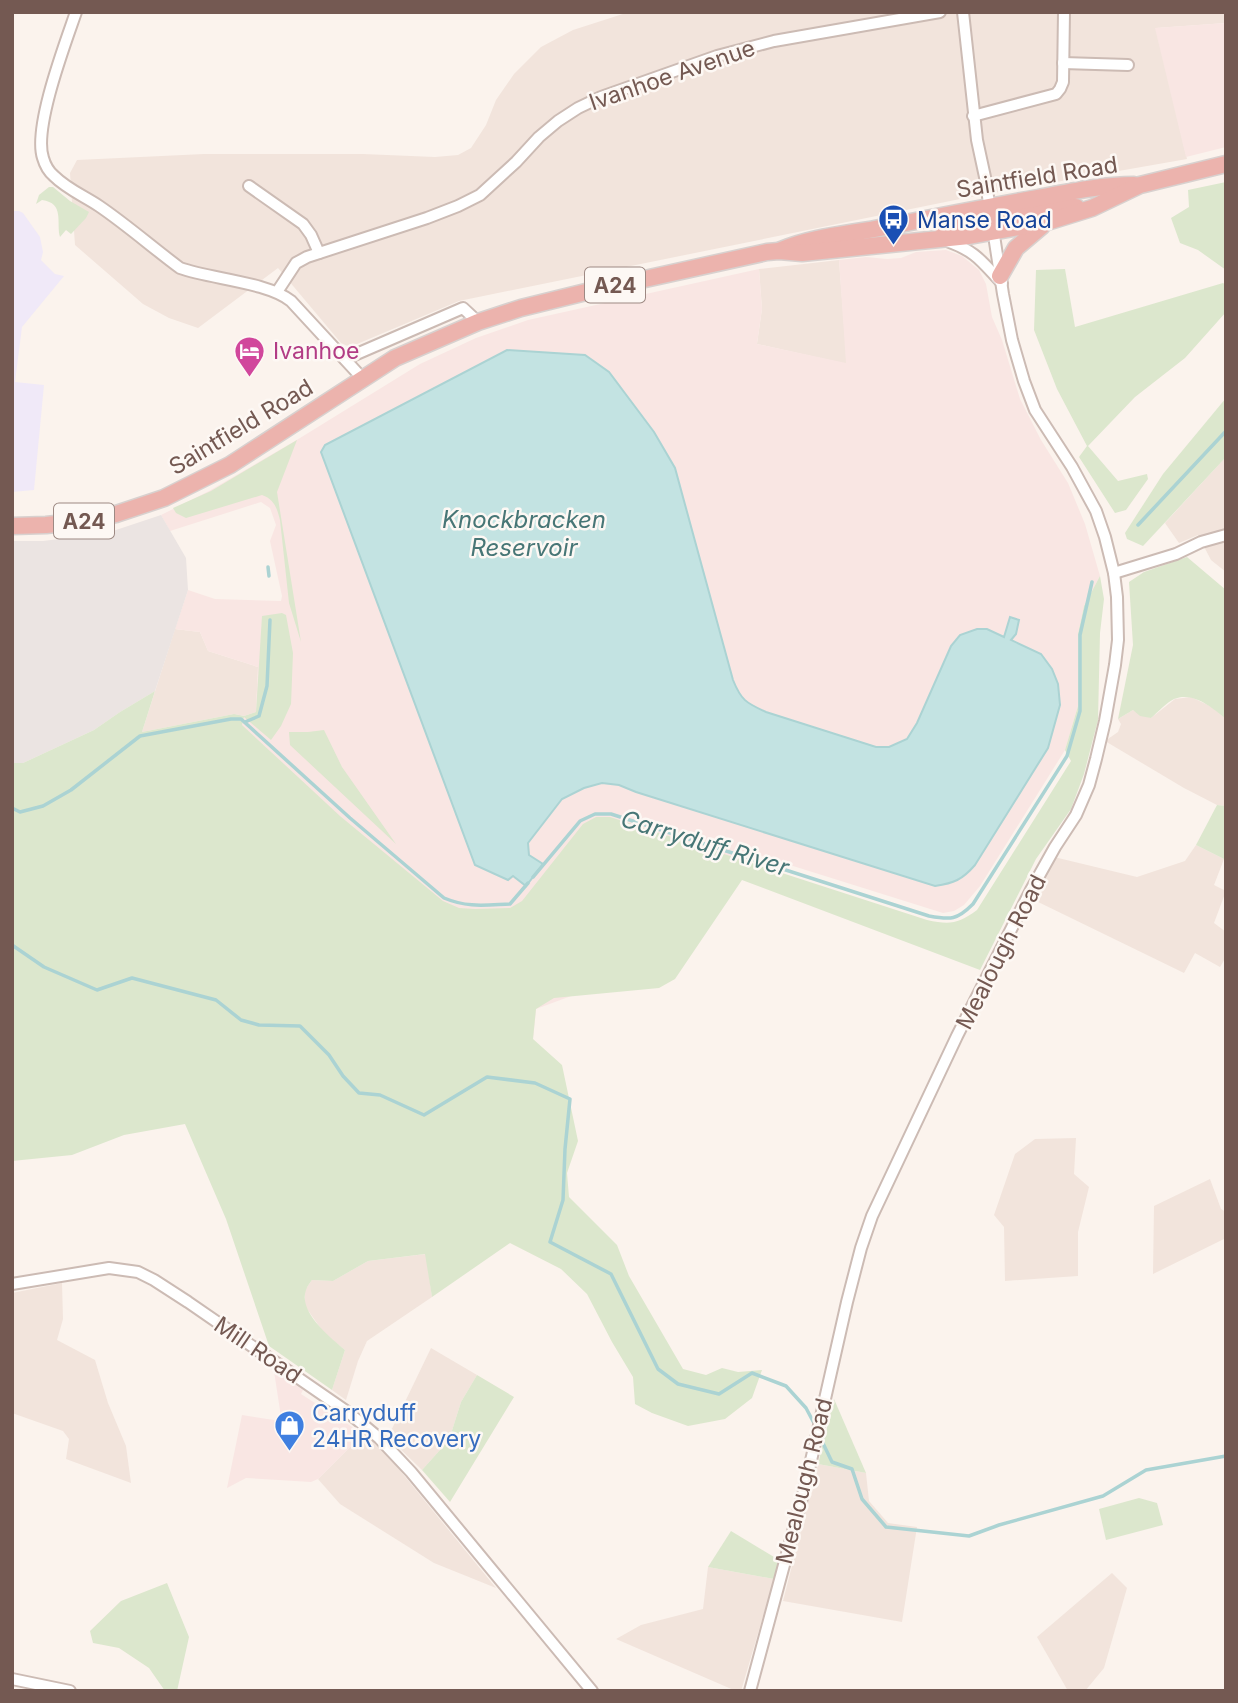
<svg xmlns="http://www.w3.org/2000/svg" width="1238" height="1703" font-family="Inter,sans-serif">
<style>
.residential{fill:#f2e4dc}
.commercial{fill:#f9e6e3}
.industrial{fill:#ebe4e2}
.education{fill:#f0e9f8}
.green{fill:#dce7cd}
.water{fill:#c3e3e2;stroke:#abd3d3;stroke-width:2}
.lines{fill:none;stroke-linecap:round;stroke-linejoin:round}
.stream{stroke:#abd3d3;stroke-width:3.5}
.minor-casing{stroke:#ccbbb4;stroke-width:14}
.highway-casing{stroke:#d8d1cf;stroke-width:19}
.minor{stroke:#fff;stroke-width:10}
.highway{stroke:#ecb3ad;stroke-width:16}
.labels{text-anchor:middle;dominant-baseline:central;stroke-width:5;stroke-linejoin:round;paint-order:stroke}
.shield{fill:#fdf8f4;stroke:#9d8983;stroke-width:2}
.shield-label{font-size:21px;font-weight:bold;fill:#745952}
.street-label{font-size:23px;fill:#745952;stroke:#fdf8f4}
.transit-label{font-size:23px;fill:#164399;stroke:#fdf8f4;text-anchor:start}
.hotel-label{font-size:23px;fill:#b23c85;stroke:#fdf8f4;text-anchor:start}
.shop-label{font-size:23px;fill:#366cbe;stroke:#fdf8f4;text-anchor:start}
.water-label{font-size:24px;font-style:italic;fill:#477676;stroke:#fdf8f4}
</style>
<rect width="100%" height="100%" fill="#fbf3ed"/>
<g class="residential">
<path d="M 629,12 L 1226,12 L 1226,23 L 1156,28 L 1187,159 L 965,198 L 459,301 L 350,347 L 341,343 L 278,268 L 198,328 L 169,318 L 143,304 L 75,245 L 70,173 L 77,160 L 204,154 L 363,154 L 435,157 L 458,155 L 471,148 L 486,125 L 496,100 L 514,74 L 541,47 L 573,30 Z"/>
<path d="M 839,260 L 847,364 L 757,344 L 762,309 L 759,269 Z"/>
<path d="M 1226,457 L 1226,572 L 1211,560 L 1198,535 L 1179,543 L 1165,523 Z"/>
<path d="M 175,629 L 200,632 L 208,651 L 258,667 L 256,712 L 244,716 L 234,714 L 142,732 Z"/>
<path d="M 1191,697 L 1212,707 L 1226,719 L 1226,806 L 1217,805 L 1184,788 L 1105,741 L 1118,732 L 1121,724 L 1118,719 L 1133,710 L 1151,718 L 1175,699 Z"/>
<path d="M 1196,845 L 1224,859 L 1214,885 L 1226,891 L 1214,923 L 1226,932 L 1226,957 L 1220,967 L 1195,953 L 1184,973 L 1032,899 L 1054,857 L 1137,877 L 1185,861 Z"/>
<path d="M 1076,1138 L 1074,1174 L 1089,1187 L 1078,1232 L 1078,1276 L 1005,1281 L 1004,1227 L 994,1215 L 1015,1154 L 1035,1139 Z"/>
<path d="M 1210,1179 L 1221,1209 L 1226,1212 L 1226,1238 L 1153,1274 L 1154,1206 Z"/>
<path d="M 426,1254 L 432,1297 L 367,1341 L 358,1361 L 346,1400 L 332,1390 L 345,1350 L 324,1333 L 305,1306 L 305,1290 L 312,1280 L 333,1281 L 368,1261 Z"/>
<path d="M 62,1283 L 63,1319 L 57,1340 L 95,1360 L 108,1403 L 126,1446 L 131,1483 L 66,1459 L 69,1439 L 63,1431 L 12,1413 L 12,1293 Z"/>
<path d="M 431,1348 L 477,1375 L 461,1402 L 449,1440 L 422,1470 L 388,1437 Z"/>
<path d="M 363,1434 L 389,1457 L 496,1588 L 434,1563 L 340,1504 L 318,1479 Z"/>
<path d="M 818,1464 L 866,1473 L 869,1501 L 888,1523 L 917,1527 L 902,1622 L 783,1601 Z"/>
<path d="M 708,1567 L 774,1579 L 741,1691 L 736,1691 L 616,1639 L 641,1625 L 703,1609 Z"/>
<path d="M 1112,1573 L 1127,1588 L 1104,1668 L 1085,1691 L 1068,1691 L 1037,1637 Z"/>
</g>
<g class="commercial">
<path d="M 1226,23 L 1226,147 L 1186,157 L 1155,28 Z"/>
<path d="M 946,250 L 962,256 L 979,270 L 986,284 L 992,317 L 1002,340 L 1020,399 L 1041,440 L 1068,483 L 1085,524 L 1100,576 L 1084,606 L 1078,634 L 1078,706 L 1065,750 L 980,886 L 964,905 L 954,911 L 943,913 L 752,853 L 682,955 L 536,1009 L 533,1039 L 12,798 L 234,714 L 244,716 L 256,712 L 258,667 L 208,651 L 200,632 L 175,629 L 188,590 L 215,599 L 281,601 L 282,596 L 270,541 L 276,525 L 270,508 L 261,502 L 170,531 L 161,515 L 209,491 L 300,438 L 420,364 L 476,338 L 528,320 L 759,269 L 762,309 L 757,344 L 846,363 L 839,260 L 866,257 L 887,259 L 901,258 L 916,252 Z"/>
<path d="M 274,1371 L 303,1390 L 301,1394 L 363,1434 L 318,1479 L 311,1482 L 246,1478 L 227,1488 L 242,1415 L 280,1421 L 280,1410 Z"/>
</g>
<path class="industrial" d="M 161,515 L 186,558 L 188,590 L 155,691 L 120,712 L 94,730 L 23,763 L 12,763 L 12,541 L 43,541 L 107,533 Z"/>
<path class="education" d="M 12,211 L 19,211 L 23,213 L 40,237 L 43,252 L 41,260 L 55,274 L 64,276 L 22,327 L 15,382 L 44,385 L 34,490 L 12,492 Z"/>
<g class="green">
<path d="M 1226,182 L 1226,270 L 1198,250 L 1180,243 L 1171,218 L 1189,207 L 1188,190 Z"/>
<path d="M 49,187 L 53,187 L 70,201 L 89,212 L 86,218 L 71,234 L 66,230 L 60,237 C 56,223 65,203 42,200 L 36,204 L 39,195 Z"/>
<path d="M 1065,269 L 1075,327 L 1223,283 L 1226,285 L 1226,312 L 1185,358 L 1135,397 L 1088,446 L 1118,481 L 1147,474 L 1148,479 L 1126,510 L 1115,513 L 1079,457 L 1087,446 L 1057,389 L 1034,330 L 1036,270 Z"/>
<path d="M 1226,398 L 1226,457 L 1143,546 L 1127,539 L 1125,533 L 1163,474 Z"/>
<path d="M 297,440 L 277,492 L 301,642 L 289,603 L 280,520 C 277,508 274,499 262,495 L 186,518 L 176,513 L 173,508 L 211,491 Z"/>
<path d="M 1187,557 L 1226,590 L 1226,719 C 1213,708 1193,691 1174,699 C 1166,703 1158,712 1151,718 L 1140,716 L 1133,710 L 1118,719 L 1133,645 L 1129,582 L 1144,572 Z"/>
<path d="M 1100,576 L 1104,599 L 1100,633 L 1098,720 L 1084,774 L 1071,809 L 1036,859 L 980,970 L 742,880 L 675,979 L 659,988 L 554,998 L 536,1009 L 533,1039 L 562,1065 L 578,1141 L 567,1173 L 569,1197 L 617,1245 L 629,1276 L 683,1369 L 706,1375 L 722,1368 L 738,1372 L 762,1370 L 752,1398 L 725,1419 L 688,1426 L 652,1413 L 635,1404 L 633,1377 L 612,1342 L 587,1294 L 561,1269 L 510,1243 L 432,1297 L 425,1254 L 368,1261 L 333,1281 L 312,1280 C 310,1283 307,1286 306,1290 C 298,1312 330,1337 345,1350 L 332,1390 L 269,1346 L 226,1219 L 185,1124 L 124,1135 L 72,1155 L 12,1161 L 12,763 L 23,763 L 94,730 L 120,712 L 155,691 L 142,732 L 234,714 L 244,716 L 256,712 L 262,616 L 282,613 L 286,615 L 293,653 L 291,704 L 281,726 L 271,740 L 244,717 L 242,725 L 340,816 L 443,901 L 459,908 L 475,909 L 510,908 L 522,901 L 583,824 L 596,817 L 610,817 L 927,920 C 950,925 958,924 977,910 L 1071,761 L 1065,750 L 1078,706 L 1078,634 L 1084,606 Z"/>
<path d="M 324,730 L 342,767 L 396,844 L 290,745 L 289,732 L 308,732 Z"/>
<path d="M 1217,805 L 1226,806 L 1226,860 L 1196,845 Z"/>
<path d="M 477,1375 L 514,1397 L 450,1502 L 422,1470 L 449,1440 L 461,1402 Z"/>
<path d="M 834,1399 L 866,1473 L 818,1464 Z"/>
<path d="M 1139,1498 L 1157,1503 L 1163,1525 L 1106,1540 L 1099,1509 Z"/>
<path d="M 731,1531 L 779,1560 L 774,1579 L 708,1567 Z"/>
<path d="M 167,1583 L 189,1637 L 177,1691 L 165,1691 L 149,1668 L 119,1648 L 93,1643 L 90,1631 L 121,1601 Z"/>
</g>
<path class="water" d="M 507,350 L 585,355 L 609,372 L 654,432 L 675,468 L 733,680 C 741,700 746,703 766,712 L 876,747 L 889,747 L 907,739 L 917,723 L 951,646 L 960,635 L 977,629 L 987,629 L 1004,637 L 1010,617 L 1019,620 L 1016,634 L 1011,640 L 1041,654 L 1052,669 L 1058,684 L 1060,705 L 1048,748 L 975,865 C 962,880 954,883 935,886 L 636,792 L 619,785 L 602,783 L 584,788 L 562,799 L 528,843 L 529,855 L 543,864 L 526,886 L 513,876 L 508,880 L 475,865 L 321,452 L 325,445 Z"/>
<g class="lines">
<g class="stream">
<path d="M 1138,525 L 1226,431"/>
<path d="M 268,567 L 269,576"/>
<path d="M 245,722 L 259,716 L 267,686 L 270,620"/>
<path d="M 12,808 L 20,812 L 43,806 L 71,790 L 140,736 L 231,719 L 241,719 L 350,818 L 444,898 C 468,908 485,905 510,904 L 528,883"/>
<path d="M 533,877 L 580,821 L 595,814 L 611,814 L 929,916 C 951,920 957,920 973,904 L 1067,756 L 1080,711 L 1080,635 L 1092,582"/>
<path d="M 12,945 L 44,967 L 97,990 L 132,978 L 216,1000 L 241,1020 L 259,1025 L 300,1026 L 329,1055 L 343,1076 L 359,1093 L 380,1095 L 424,1115 L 487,1077 L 535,1083 L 570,1099 L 565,1149 L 563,1200 L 550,1242 L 611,1274 L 658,1369 L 678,1384 L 719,1394 L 752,1373 L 786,1386 L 806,1408 L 815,1425"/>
<path d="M 819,1435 L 832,1462 L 852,1469 L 862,1499 L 886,1527 L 969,1536 L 999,1525 L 1103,1496 L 1146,1470 L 1226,1456"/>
</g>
<defs>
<g id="minor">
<path d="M 76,12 C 65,44 33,128 43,158 C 45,165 48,171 54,176 C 67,189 84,196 99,206 C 127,225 153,248 180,268 C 211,279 267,282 291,301 L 363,379"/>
<path d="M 1063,63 L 1128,65"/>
<path d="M 973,116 L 1056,94 L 1060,89 L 1063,82 L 1064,12"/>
<path d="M 249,186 L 303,224 L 311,235 L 319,253"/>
<path d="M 947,241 C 977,252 981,261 1002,283"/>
<path d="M 277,292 L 296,263 L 307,257 L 427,218 L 458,206 L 480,195 L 516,162 L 539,137 L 558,121 L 578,108 L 601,97 L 717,56 L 774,41 L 940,12"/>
<path d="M 345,359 L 463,308 L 478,322"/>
<path d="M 1114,573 L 1176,554 L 1201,542 L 1226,535"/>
<path d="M 12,1284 L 109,1268 L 138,1272 L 154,1280 L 188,1302 L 349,1413 L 379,1438 L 411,1472 L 592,1691"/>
<path d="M 12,1679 L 70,1691"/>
<path d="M 750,1691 L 805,1487 L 847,1302 L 861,1248 L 872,1216 L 957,1036 L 1031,890 L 1055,847 L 1076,815 L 1089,785 L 1096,759 L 1105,721 L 1115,665 L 1118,640 L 1117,597 L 1114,573 L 1105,537 L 1096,511 L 1072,467 L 1035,410 L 1024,381 L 1012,340 L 1003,294 L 985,177 L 977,140 L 963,12"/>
</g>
<g id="highway">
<path d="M 942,226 L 1064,207 L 1076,207"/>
<path d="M 781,250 C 814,236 851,234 885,227 C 936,217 987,207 1038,198 C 1069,192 1102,185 1134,185"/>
<path d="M 1000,276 L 1016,248 L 1042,226"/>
<path d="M 12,526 L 46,525 L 85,521 L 116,514 L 164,498 L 230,465 L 395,358 L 478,322 L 521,308 L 586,292 L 767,252 L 779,251 L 802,253 L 969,236 L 1047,222 L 1092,208 L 1140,185 L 1226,164"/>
</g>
</defs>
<use href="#minor" class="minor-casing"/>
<use href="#highway" class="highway-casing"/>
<use href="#minor" class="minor"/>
<use href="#highway" class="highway"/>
</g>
<defs>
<symbol id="bus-pin" viewBox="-11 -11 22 30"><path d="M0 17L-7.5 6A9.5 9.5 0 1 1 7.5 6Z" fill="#1a4fb4" stroke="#fdf8f4"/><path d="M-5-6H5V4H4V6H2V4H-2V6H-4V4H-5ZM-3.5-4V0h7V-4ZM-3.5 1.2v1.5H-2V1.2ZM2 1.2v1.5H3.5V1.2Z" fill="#fff"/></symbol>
<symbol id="hotel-pin" viewBox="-11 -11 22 30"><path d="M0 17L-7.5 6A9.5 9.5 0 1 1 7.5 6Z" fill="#d1479c" stroke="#fdf8f4"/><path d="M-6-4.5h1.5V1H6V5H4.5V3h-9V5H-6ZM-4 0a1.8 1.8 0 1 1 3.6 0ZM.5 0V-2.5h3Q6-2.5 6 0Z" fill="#fff"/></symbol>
<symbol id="shop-pin" viewBox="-11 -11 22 30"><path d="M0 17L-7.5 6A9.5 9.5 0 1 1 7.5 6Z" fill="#3f7fe0" stroke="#fdf8f4"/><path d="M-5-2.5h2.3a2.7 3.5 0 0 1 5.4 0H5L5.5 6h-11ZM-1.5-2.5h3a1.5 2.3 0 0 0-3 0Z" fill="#fff"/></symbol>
</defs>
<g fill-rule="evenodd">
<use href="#bus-pin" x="876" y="202" width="35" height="47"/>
<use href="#hotel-pin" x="232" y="334" width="35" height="47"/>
<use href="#shop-pin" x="272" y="1408" width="35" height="47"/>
</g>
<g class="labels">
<g class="shield">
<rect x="585" y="267.5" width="60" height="35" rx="5"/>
<rect x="54" y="503.5" width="60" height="35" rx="5"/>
</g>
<g class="shield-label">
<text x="615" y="285">A24</text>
<text x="84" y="521">A24</text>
</g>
<g class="street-label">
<text transform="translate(672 75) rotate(-19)">Ivanhoe Avenue</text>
<text transform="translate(1037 177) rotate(-9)">Saintfield Road</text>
<text transform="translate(241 427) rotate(-31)">Saintfield Road</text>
<text transform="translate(1001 952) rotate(-63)">Mealough Road</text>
<text transform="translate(258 1350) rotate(34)">Mill Road</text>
<text transform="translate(804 1481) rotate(-76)">Mealough Road</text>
</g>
<g class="transit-label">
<text x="917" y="220">Manse Road</text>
</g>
<g class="hotel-label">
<text x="273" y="351">Ivanhoe</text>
</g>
<g class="shop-label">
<text x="312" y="1413">Carryduff<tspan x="312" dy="26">24HR Recovery</tspan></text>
</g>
<g class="water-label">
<text x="524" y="519">Knockbracken<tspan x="524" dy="28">Reservoir</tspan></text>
<text transform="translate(705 843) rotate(17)">Carryduff River</text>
</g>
</g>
<rect width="1238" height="1703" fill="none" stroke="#745952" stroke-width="28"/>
</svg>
